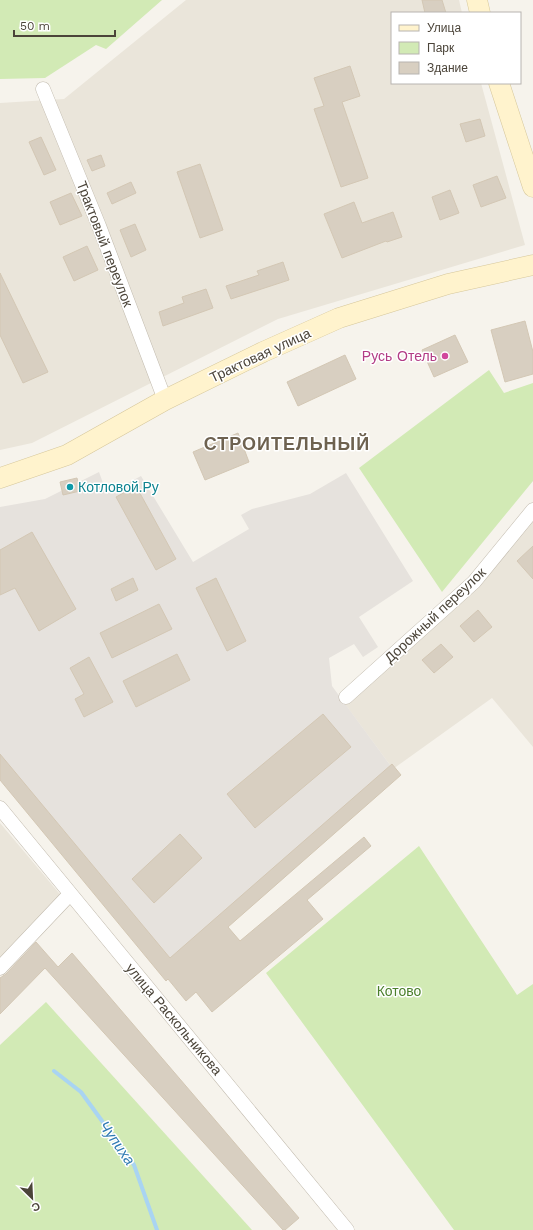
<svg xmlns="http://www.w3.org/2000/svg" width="533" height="1230" font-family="'Work Sans',sans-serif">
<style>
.residential{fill:#eae5da}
.industrial{fill:#e6e2dd}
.green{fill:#d2eab5}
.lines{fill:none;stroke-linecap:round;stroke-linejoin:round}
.stream{stroke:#a9d4f2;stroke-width:4}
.building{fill:#d8cfc1;stroke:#d3c7b4}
.street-casing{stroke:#c2bbae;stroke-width:15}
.secondary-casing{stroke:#d6c79b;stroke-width:21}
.street{stroke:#fff;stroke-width:14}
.secondary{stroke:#fff3cd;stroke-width:20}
.hotel-dot{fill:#d1479c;stroke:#fff;stroke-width:1.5}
.culture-dot{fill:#0f9aa8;stroke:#fff;stroke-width:1.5}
.labels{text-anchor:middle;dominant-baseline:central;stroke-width:3;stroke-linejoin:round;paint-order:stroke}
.street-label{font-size:14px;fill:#4b4439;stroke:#fff}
.hotel-label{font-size:14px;fill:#b23c85;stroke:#fff;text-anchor:end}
.culture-label{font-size:14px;fill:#0d838f;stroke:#fff;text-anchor:start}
.park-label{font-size:14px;fill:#4a7f2a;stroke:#fff}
.water-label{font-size:15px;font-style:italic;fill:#2e7ab2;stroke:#fff}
.district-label{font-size:18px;font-weight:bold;letter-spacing:1px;fill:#6e6250;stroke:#fff}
</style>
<rect width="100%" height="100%" fill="#f6f3ec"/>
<g class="residential">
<path d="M 186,0 L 459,0 L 462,13 L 392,13 L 392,83 L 481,83 L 525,245 L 278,319 L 32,443 L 0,450 L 0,103 L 64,99 Z"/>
<path d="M 533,515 L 533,747 L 492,698 L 393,769 L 345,704 L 477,584 Z"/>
<path d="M 0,823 L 64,899 L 0,964 Z"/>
</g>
<path class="industrial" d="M 99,472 L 107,494 L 141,476 L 193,562 L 249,529 L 241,515 L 252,509 L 310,494 L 346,473 L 413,581 L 359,617 L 378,647 L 363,657 L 354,644 L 329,658 L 332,686 L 393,769 L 170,964 L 0,755 L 0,507 L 45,499 Z"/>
<g class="green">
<path d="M 0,0 L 162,0 L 106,49 L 96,45 L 45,78 L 0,79 Z"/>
<path d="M 489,370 L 504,393 L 533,383 L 533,481 L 442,592 L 359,468 Z"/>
<path d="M 419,846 L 517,995 L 533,984 L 533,1230 L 454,1230 L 266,973 Z"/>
<path d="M 46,1002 L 252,1230 L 0,1230 L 0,1045 Z"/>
</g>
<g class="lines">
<path class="stream" d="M 54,1071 L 81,1092 L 134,1165 L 157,1230"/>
</g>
<g class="building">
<path d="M 422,0 L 442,0 L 446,13 L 425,13 Z"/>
<path d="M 350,66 L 360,96 L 342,102 L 368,178 L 341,187 L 314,109 L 324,106 L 314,78 Z"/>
<path d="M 480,119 L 485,136 L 466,142 L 460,124 Z"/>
<path d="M 41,137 L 56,170 L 44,175 L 29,142 Z"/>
<path d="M 101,155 L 105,166 L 92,171 L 87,160 Z"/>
<path d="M 200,164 L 223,230 L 200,238 L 177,172 Z"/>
<path d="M 497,176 L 506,198 L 481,207 L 473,185 Z"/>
<path d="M 131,182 L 136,193 L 112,204 L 107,193 Z"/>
<path d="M 450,190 L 459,213 L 440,220 L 432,197 Z"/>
<path d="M 71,193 L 82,216 L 60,225 L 50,202 Z"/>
<path d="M 354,202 L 362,223 L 393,212 L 402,237 L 387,242 L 386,241 L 342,258 L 324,214 Z"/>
<path d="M 135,224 L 146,250 L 131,257 L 120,230 Z"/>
<path d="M 87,246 L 98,270 L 74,281 L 63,257 Z"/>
<path d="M 283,262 L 289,280 L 231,299 L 226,286 L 259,275 L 257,271 Z"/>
<path d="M 0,273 L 48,372 L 23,383 L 0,335 Z"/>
<path d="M 206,289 L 213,308 L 163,326 L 159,312 L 184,303 L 182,297 Z"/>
<path d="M 525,321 L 533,352 L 533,374 L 505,382 L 491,330 Z"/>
<path d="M 455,335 L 468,362 L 434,377 L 422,350 Z"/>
<path d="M 345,355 L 356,379 L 298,406 L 287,382 Z"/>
<path d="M 238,433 L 249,462 L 205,480 L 193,452 Z"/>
<path d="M 77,478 L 80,491 L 63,495 L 60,482 Z"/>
<path d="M 136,486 L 176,559 L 156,570 L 116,497 Z"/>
<path d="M 32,532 L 76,609 L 39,631 L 15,588 L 0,595 L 0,550 Z"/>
<path d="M 533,546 L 533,579 L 517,561 Z"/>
<path d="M 133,578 L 138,590 L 116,601 L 111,589 Z"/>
<path d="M 216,578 L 246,641 L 227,651 L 196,588 Z"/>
<path d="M 159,604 L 172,629 L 112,658 L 100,633 Z"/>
<path d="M 478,610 L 492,627 L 474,642 L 460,626 Z"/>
<path d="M 441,644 L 453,657 L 434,673 L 422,660 Z"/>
<path d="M 177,654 L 190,680 L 136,707 L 123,681 Z"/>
<path d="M 89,657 L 113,702 L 84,717 L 75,699 L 84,694 L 70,668 Z"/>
<path d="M 323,714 L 351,747 L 255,828 L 227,794 Z"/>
<path d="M 0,754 L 170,958 L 392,764 L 401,775 L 228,927 L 240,941 L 364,837 L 371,846 L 307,900 L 323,919 L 212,1012 L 196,992 L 186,1001 L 168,979 L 166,981 L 0,780 Z"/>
<path d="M 180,834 L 202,858 L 154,903 L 132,879 Z"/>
<path d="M 36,942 L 58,967 L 72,953 L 299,1218 L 285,1230 L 283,1230 L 45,968 L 0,1014 L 0,978 L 6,974 Z"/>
</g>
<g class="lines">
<defs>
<g id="street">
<path d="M 43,89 L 99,226 L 165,400"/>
<path d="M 346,697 L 474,582 L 533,510"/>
<path d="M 0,808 L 347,1230"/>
<path d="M 0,968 L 70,894"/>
</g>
<g id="secondary">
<path d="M 477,0 L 480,13"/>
<path d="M 499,83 L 533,187"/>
<path d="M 0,478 L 67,455 L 165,400 L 263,352 L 339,318 L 448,284 L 533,265"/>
</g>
</defs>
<use href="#street" class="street-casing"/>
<use href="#secondary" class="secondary-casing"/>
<use href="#street" class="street"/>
<use href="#secondary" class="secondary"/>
</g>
<circle class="hotel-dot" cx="445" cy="356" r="4"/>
<circle class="culture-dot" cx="70" cy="487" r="4"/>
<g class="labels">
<g class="street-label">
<text transform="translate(105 244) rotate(69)">Трактовый переулок</text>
<text transform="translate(260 355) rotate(-25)">Трактовая улица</text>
<text transform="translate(435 615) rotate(-43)">Дорожный переулок</text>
<text transform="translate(174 1019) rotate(50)">улица Раскольникова</text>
</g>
<g class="hotel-label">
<text x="437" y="356">Русь Отель</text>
</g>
<g class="culture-label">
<text x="78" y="487">Котловой.Ру</text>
</g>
<g class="park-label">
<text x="399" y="991">Котово</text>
</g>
<g class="water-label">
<text transform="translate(117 1143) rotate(55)">Чупиха</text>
</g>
<g class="district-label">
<text x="287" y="443">СТРОИТЕЛЬНЫЙ</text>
</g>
</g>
<rect x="391" y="12" width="130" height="72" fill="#ffffff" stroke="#b7b4b0"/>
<rect x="399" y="25" width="20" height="6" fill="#fff3cd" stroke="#b7b4b0"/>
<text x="427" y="32" font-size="12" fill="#4b4439">Улица</text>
<rect x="399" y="42" width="20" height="12" fill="#d2eab5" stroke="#b7b4b0"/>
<text x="427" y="52" font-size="12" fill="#4b4439">Парк</text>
<rect x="399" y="62" width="20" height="12" fill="#d8cfc1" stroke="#b7b4b0"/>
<text x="427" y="72" font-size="12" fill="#4b4439">Здание</text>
<g transform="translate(32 1198) rotate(156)" stroke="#ffffff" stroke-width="3" paint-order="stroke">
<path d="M0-3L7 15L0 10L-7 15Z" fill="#4b4439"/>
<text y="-6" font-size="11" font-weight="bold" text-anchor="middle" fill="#4b4439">С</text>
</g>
<path d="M14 30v6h101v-6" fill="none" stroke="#4b4439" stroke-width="2"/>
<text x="20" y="30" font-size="12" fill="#4b4439" stroke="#ffffff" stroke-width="3" paint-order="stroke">50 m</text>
</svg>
